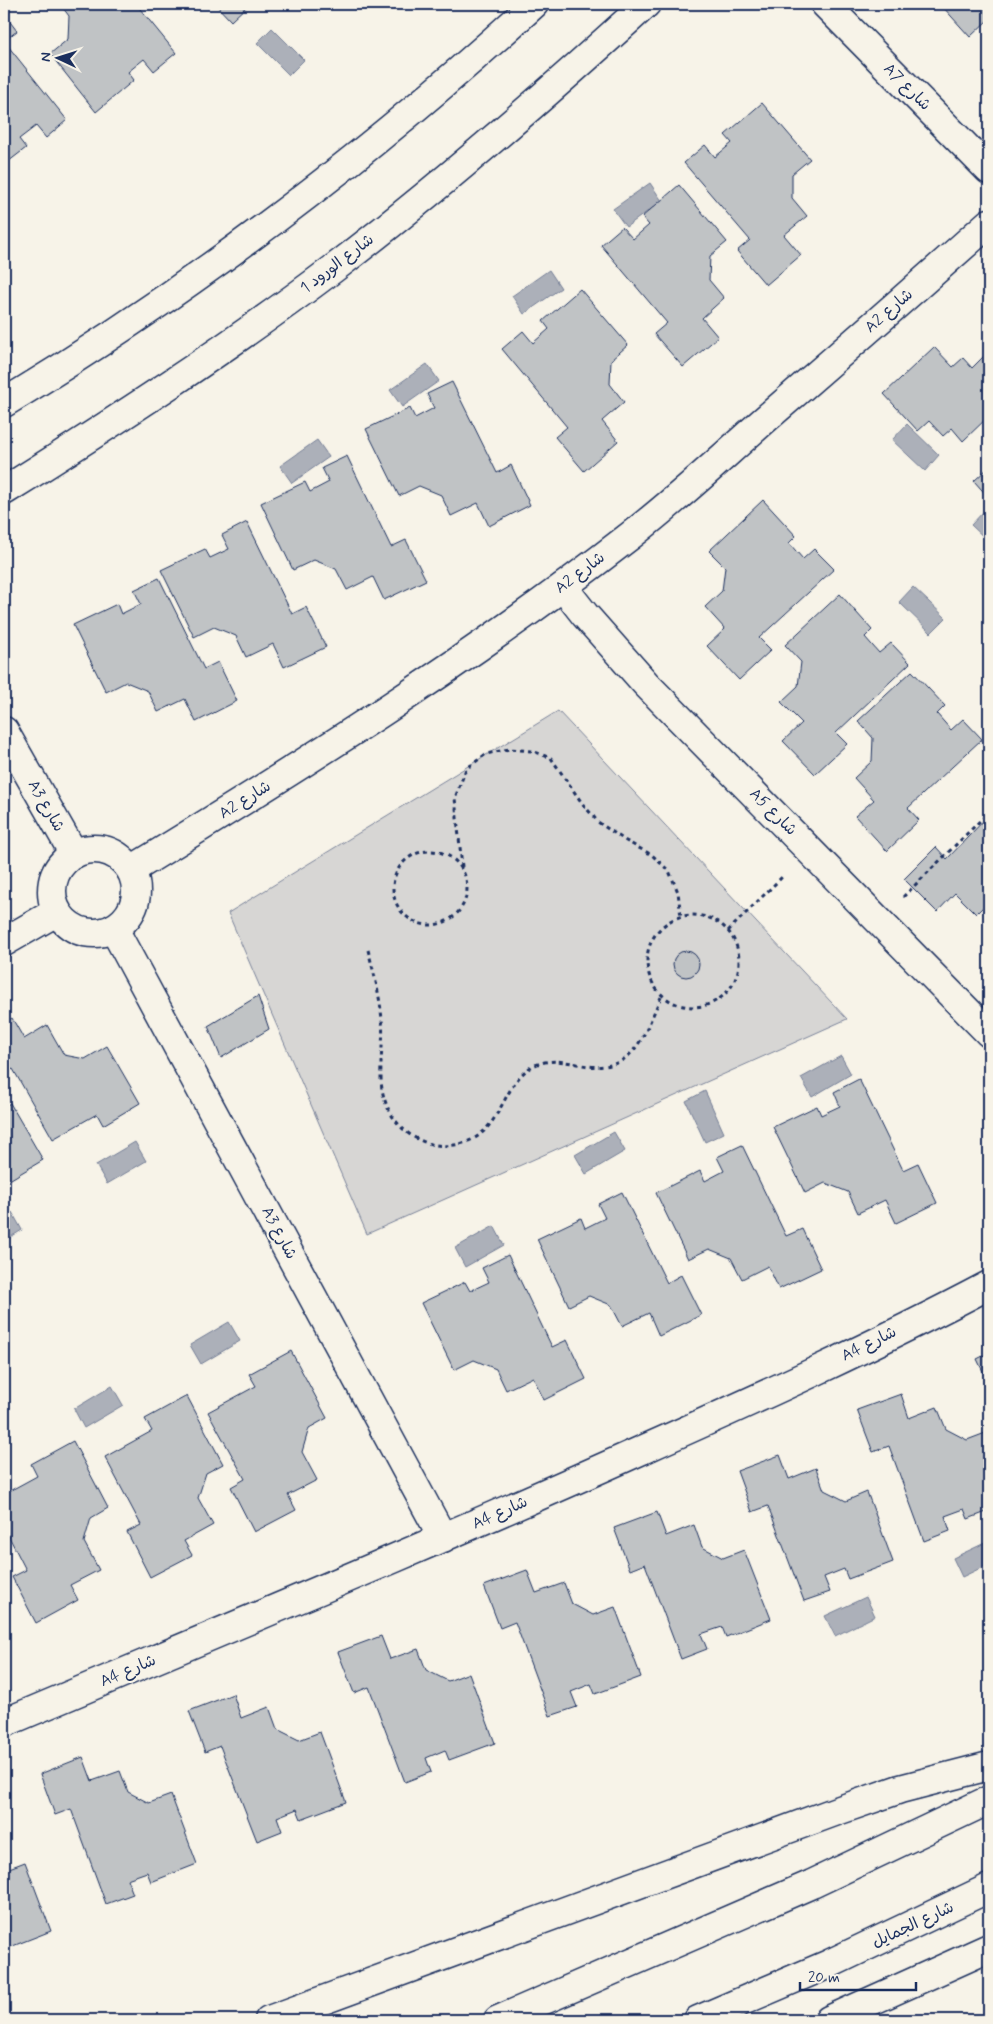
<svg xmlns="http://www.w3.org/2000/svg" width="993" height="2024" font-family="Mynerve,'Playpen Sans Arabic',sans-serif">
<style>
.green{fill:#d7d6d4;stroke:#798299}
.water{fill:#acb0b9;stroke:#727c95}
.building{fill:#c0c3c5;stroke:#1b2f5e}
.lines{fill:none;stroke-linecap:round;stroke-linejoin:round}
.minor-casing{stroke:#1b2f5e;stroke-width:31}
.tertiary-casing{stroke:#1b2f5e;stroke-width:31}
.primary-casing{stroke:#1b2f5e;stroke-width:31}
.path{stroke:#1b2f5e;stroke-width:3;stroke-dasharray:4 4;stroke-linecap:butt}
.minor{stroke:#f7f3e8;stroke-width:28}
.tertiary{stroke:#f7f3e8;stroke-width:28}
.primary{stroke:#f7f3e8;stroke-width:28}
.labels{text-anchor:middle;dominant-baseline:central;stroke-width:4;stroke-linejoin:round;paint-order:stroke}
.street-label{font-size:16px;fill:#1b2f5e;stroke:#f7f3e8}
</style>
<rect width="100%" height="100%" fill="#f7f3e8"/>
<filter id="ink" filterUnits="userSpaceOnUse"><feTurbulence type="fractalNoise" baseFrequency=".02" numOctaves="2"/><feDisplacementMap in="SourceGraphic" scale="10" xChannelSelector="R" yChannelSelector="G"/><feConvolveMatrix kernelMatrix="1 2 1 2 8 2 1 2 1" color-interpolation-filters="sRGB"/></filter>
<g filter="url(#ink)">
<path class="green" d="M 558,711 L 847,1019 L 367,1234 L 228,913 Z"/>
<g class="water">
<path d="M 272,28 L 304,60 L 289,75 L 257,43 Z"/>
<path d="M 650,183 L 662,201 L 626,227 L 613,209 Z"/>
<path d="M 549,270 L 561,288 L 524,314 L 512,296 Z"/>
<path d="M 427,364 L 439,381 L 402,407 L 390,390 Z"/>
<path d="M 907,424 L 939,455 L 925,471 L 892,440 Z"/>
<path d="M 317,440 L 329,457 L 292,483 L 280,466 Z"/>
<path d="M 985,510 L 989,513 L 989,542 L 971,525 Z"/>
<path d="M 913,587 L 946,618 L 931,633 L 899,602 Z"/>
<path d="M 841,1056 L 851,1074 L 812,1097 L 801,1078 Z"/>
<path d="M 705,1091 L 724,1133 L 705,1142 L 686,1101 Z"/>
<path d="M 614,1132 L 625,1151 L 586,1174 L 575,1155 Z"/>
<path d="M 135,1142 L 146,1161 L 107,1184 L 96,1165 Z"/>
<path d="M 12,1212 L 22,1230 L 4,1241 L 4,1217 Z"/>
<path d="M 494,1226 L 504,1245 L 465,1267 L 455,1248 Z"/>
<path d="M 229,1322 L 240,1341 L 201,1364 L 190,1345 Z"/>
<path d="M 112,1386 L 123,1405 L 84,1428 L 74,1409 Z"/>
<path d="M 989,1541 L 989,1564 L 962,1577 L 953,1558 Z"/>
<path d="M 866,1597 L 875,1616 L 835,1636 L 825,1616 Z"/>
</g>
<g class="building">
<path d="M 60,4 L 136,4 L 176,53 L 154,71 L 144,59 L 128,72 L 134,80 L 96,112 L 50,54 L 68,39 L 69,16 Z"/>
<path d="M 215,4 L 249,4 L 231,21 Z"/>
<path d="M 945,4 L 989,4 L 989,19 L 970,37 L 942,6 Z"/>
<path d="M 4,14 L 17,31 L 4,41 L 67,120 L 46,138 L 36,126 L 19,139 L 26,148 L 4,165 Z"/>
<path d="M 762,103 L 810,159 L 792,174 L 792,198 L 807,216 L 784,235 L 801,255 L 766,285 L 737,251 L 750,240 L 684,163 L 705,145 L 715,157 L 732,143 L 725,135 Z"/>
<path d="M 679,185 L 727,242 L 710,256 L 709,280 L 724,298 L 702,318 L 718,337 L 683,367 L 654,334 L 667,323 L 601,245 L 622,227 L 633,239 L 649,225 L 642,217 Z"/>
<path d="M 580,289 L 628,345 L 611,360 L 610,384 L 624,402 L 602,421 L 618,441 L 584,471 L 555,437 L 567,427 L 502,349 L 523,331 L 533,343 L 549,329 L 543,321 Z"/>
<path d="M 934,347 L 953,367 L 963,358 L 972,368 L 989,351 L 989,416 L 963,441 L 952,428 L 943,436 L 929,421 L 918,431 L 884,394 Z"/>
<path d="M 452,382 L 497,473 L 511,465 L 530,505 L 489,526 L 478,503 L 451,516 L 441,495 L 419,486 L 399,496 L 366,429 L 410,408 L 415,418 L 434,408 L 427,394 Z"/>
<path d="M 347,456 L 391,547 L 406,540 L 426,580 L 384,600 L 373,577 L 347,590 L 336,569 L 314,560 L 293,570 L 261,503 L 305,482 L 310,492 L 329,482 L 322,468 Z"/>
<path d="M 989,467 L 989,498 L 974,481 Z"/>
<path d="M 763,500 L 796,536 L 789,543 L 803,559 L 814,549 L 834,569 L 759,638 L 771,650 L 739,680 L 707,646 L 725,629 L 705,607 L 722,591 L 725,567 L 709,551 Z"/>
<path d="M 247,522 L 292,614 L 306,607 L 326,647 L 284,667 L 273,644 L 246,657 L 236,636 L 214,627 L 194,637 L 161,570 L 205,549 L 210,558 L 229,549 L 222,535 Z"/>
<path d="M 159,578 L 204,669 L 218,662 L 237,701 L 196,722 L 185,699 L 158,712 L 148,691 L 126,682 L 106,692 L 73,625 L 117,604 L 121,614 L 141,604 L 134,590 Z"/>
<path d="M 840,594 L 872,630 L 865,637 L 879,653 L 891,643 L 910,663 L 836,733 L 847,744 L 815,774 L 783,741 L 802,723 L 781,702 L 798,686 L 801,662 L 785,645 Z"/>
<path d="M 912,671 L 945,706 L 937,714 L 951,730 L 963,719 L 982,739 L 908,808 L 919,820 L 887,851 L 855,816 L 874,800 L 854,778 L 872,761 L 873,738 L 858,721 Z"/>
<path d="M 989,815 L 989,901 L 976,914 L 955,893 L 937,912 L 904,879 L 936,847 L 947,859 Z"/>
<circle cx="686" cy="964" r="13"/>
<path d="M 258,996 L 269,1029 L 221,1058 L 208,1026 Z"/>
<path d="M 12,1018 L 24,1039 L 47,1025 L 64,1055 L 85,1059 L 107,1046 L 140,1103 L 103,1125 L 97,1114 L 53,1139 L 13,1069 L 4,1074 L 4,1023 Z"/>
<path d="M 859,1079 L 903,1170 L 918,1163 L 937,1203 L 896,1223 L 885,1200 L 858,1213 L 848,1192 L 825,1183 L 805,1193 L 773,1127 L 817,1106 L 821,1115 L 840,1106 L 834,1092 Z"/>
<path d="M 10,1103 L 43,1160 L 6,1182 L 4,1178 L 4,1107 Z"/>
<path d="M 742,1145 L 786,1236 L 802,1229 L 821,1269 L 779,1289 L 768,1266 L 742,1279 L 731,1258 L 709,1249 L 688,1259 L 656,1193 L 700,1171 L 705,1181 L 724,1171 L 717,1157 Z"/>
<path d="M 622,1192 L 667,1283 L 681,1275 L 701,1315 L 659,1336 L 649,1313 L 622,1326 L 611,1305 L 589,1296 L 569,1306 L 537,1239 L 581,1218 L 585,1228 L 605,1218 L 598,1204 Z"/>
<path d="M 508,1255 L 552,1347 L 567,1340 L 586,1379 L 544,1400 L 533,1377 L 506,1390 L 496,1369 L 474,1360 L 454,1370 L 421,1303 L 465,1282 L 470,1291 L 489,1282 L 482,1268 Z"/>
<path d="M 291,1351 L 327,1418 L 309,1428 L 302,1452 L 317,1480 L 288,1495 L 296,1510 L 254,1532 L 231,1487 L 245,1479 L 208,1412 L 256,1386 L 249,1374 Z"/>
<path d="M 989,1353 L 989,1384 L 977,1359 Z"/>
<path d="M 901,1394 L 909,1418 L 937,1407 L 946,1429 L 967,1440 L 988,1432 L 989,1436 L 989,1511 L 968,1519 L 964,1509 L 945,1516 L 950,1531 L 924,1541 L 889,1446 L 873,1452 L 857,1410 Z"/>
<path d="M 187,1396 L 223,1464 L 206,1473 L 198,1498 L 213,1525 L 184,1541 L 192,1555 L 150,1577 L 127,1532 L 141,1525 L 105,1457 L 152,1431 L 145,1419 Z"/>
<path d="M 73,1441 L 108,1508 L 91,1518 L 84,1542 L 99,1570 L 70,1585 L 78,1600 L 36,1623 L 12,1577 L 26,1570 L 4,1527 L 4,1494 L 37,1476 L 31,1464 Z"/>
<path d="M 780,1455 L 789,1479 L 816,1468 L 824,1490 L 846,1501 L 867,1492 L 893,1562 L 848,1579 L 844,1569 L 824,1577 L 830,1592 L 804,1601 L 768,1506 L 752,1512 L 737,1471 Z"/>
<path d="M 657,1512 L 666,1536 L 694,1525 L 702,1547 L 723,1558 L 744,1550 L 771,1619 L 726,1637 L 722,1627 L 701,1634 L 707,1649 L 681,1659 L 645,1564 L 630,1570 L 614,1528 Z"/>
<path d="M 527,1570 L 536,1593 L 564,1583 L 572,1604 L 593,1615 L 615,1607 L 641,1677 L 595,1694 L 591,1684 L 571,1692 L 577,1707 L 550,1716 L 515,1622 L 500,1628 L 484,1586 Z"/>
<path d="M 381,1636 L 390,1659 L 418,1649 L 426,1670 L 448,1681 L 469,1673 L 495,1743 L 449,1760 L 445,1750 L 426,1758 L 431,1772 L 405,1782 L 369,1687 L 354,1693 L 338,1652 Z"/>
<path d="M 233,1694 L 241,1718 L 269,1707 L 277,1729 L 299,1740 L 320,1732 L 346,1802 L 301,1819 L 297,1809 L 277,1817 L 282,1831 L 257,1841 L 220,1746 L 205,1752 L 189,1711 Z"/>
<path d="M 83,1757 L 92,1781 L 120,1771 L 128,1792 L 149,1803 L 171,1795 L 197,1864 L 151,1882 L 147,1872 L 127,1879 L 133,1894 L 106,1904 L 71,1809 L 55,1815 L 40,1774 Z"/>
<path d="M 25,1862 L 51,1931 L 5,1949 L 4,1870 Z"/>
</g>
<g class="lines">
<defs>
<g id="minor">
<path d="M 825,4 L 989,170"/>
<path d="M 563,587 L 585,615 L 646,684 L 989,1033"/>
<path d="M 4,731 L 74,854"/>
<circle cx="94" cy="891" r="42"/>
<path d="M 131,870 C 301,766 469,661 626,539 C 676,501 722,457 769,416 C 843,352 916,288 989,223"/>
<path d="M 114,929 L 443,1538"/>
<path d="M 4,942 L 56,912"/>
<path d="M 4,1723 C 217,1633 431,1545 642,1450 C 759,1398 876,1345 989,1285"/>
</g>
<g id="tertiary">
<path d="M 4,403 C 194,288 370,154 534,4"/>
<path d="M 4,491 C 116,421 227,349 333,269 C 442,186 545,96 646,4"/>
</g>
<g id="primary">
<path d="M 269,2020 L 837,1811 L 900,1789 L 989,1766"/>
<path d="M 498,2020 L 812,1884 L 989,1800"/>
<path d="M 698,2020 L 829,1964 L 989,1888"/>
<path d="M 829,2020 L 989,1948"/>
</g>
</defs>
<use href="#minor" class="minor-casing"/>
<use href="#tertiary" class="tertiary-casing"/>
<use href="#primary" class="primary-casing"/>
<g class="path">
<circle cx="430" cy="888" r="37"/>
<path d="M 462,867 L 455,798 L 466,769 L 486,754 L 509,749 L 532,751 L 551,758 L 582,803 L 598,822 L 626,841 L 652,855 L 669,871 L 678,892 L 681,917"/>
<path d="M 903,897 L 989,812"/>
<circle cx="693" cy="961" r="46"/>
<path d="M 728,931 L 784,875"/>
<path d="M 368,950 C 374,973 380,996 382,1020 C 384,1040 380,1058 381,1077 C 381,1108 401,1137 431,1144 C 446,1148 465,1145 478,1136 C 503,1118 506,1081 533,1066 C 548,1059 562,1061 577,1064 C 635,1077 642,1037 662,995"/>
</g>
<use href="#minor" class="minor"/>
<use href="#tertiary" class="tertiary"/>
<use href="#primary" class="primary"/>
</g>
</g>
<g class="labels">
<g class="street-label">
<text transform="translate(907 87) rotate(45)">A7 شارع</text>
<text transform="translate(337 264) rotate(-37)">شارع الورود 1</text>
<text transform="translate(889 311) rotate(-41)">A2 شارع</text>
<text transform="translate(580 573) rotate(-37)">A2 شارع</text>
<text transform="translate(245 800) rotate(-32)">A2 شارع</text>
<text transform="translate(46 806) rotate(60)">A3 شارع</text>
<text transform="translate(773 812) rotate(45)">A5 شارع</text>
<text transform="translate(279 1233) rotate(62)">A3 شارع</text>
<text transform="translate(869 1344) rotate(-26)">A4 شارع</text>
<text transform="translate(500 1513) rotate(-24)">A4 شارع</text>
<text transform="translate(128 1671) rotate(-23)">A4 شارع</text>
<text transform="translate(913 1925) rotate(-25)">شارع الجمايل</text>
</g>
</g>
<rect width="993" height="2024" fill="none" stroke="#f7f3e8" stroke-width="20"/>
<rect x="10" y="10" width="973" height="2004" fill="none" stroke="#1b2f5e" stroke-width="2" filter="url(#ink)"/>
<g transform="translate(58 58) rotate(274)" stroke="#f7f3e8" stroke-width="4" paint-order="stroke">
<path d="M0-4L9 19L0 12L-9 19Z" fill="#1b2f5e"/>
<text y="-8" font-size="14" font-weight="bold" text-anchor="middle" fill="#1b2f5e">N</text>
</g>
<path d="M800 1982v8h116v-8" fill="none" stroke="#1b2f5e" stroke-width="2.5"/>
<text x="808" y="1982" font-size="15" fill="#1b2f5e" stroke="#f7f3e8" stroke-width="4" paint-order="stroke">20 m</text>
</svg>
